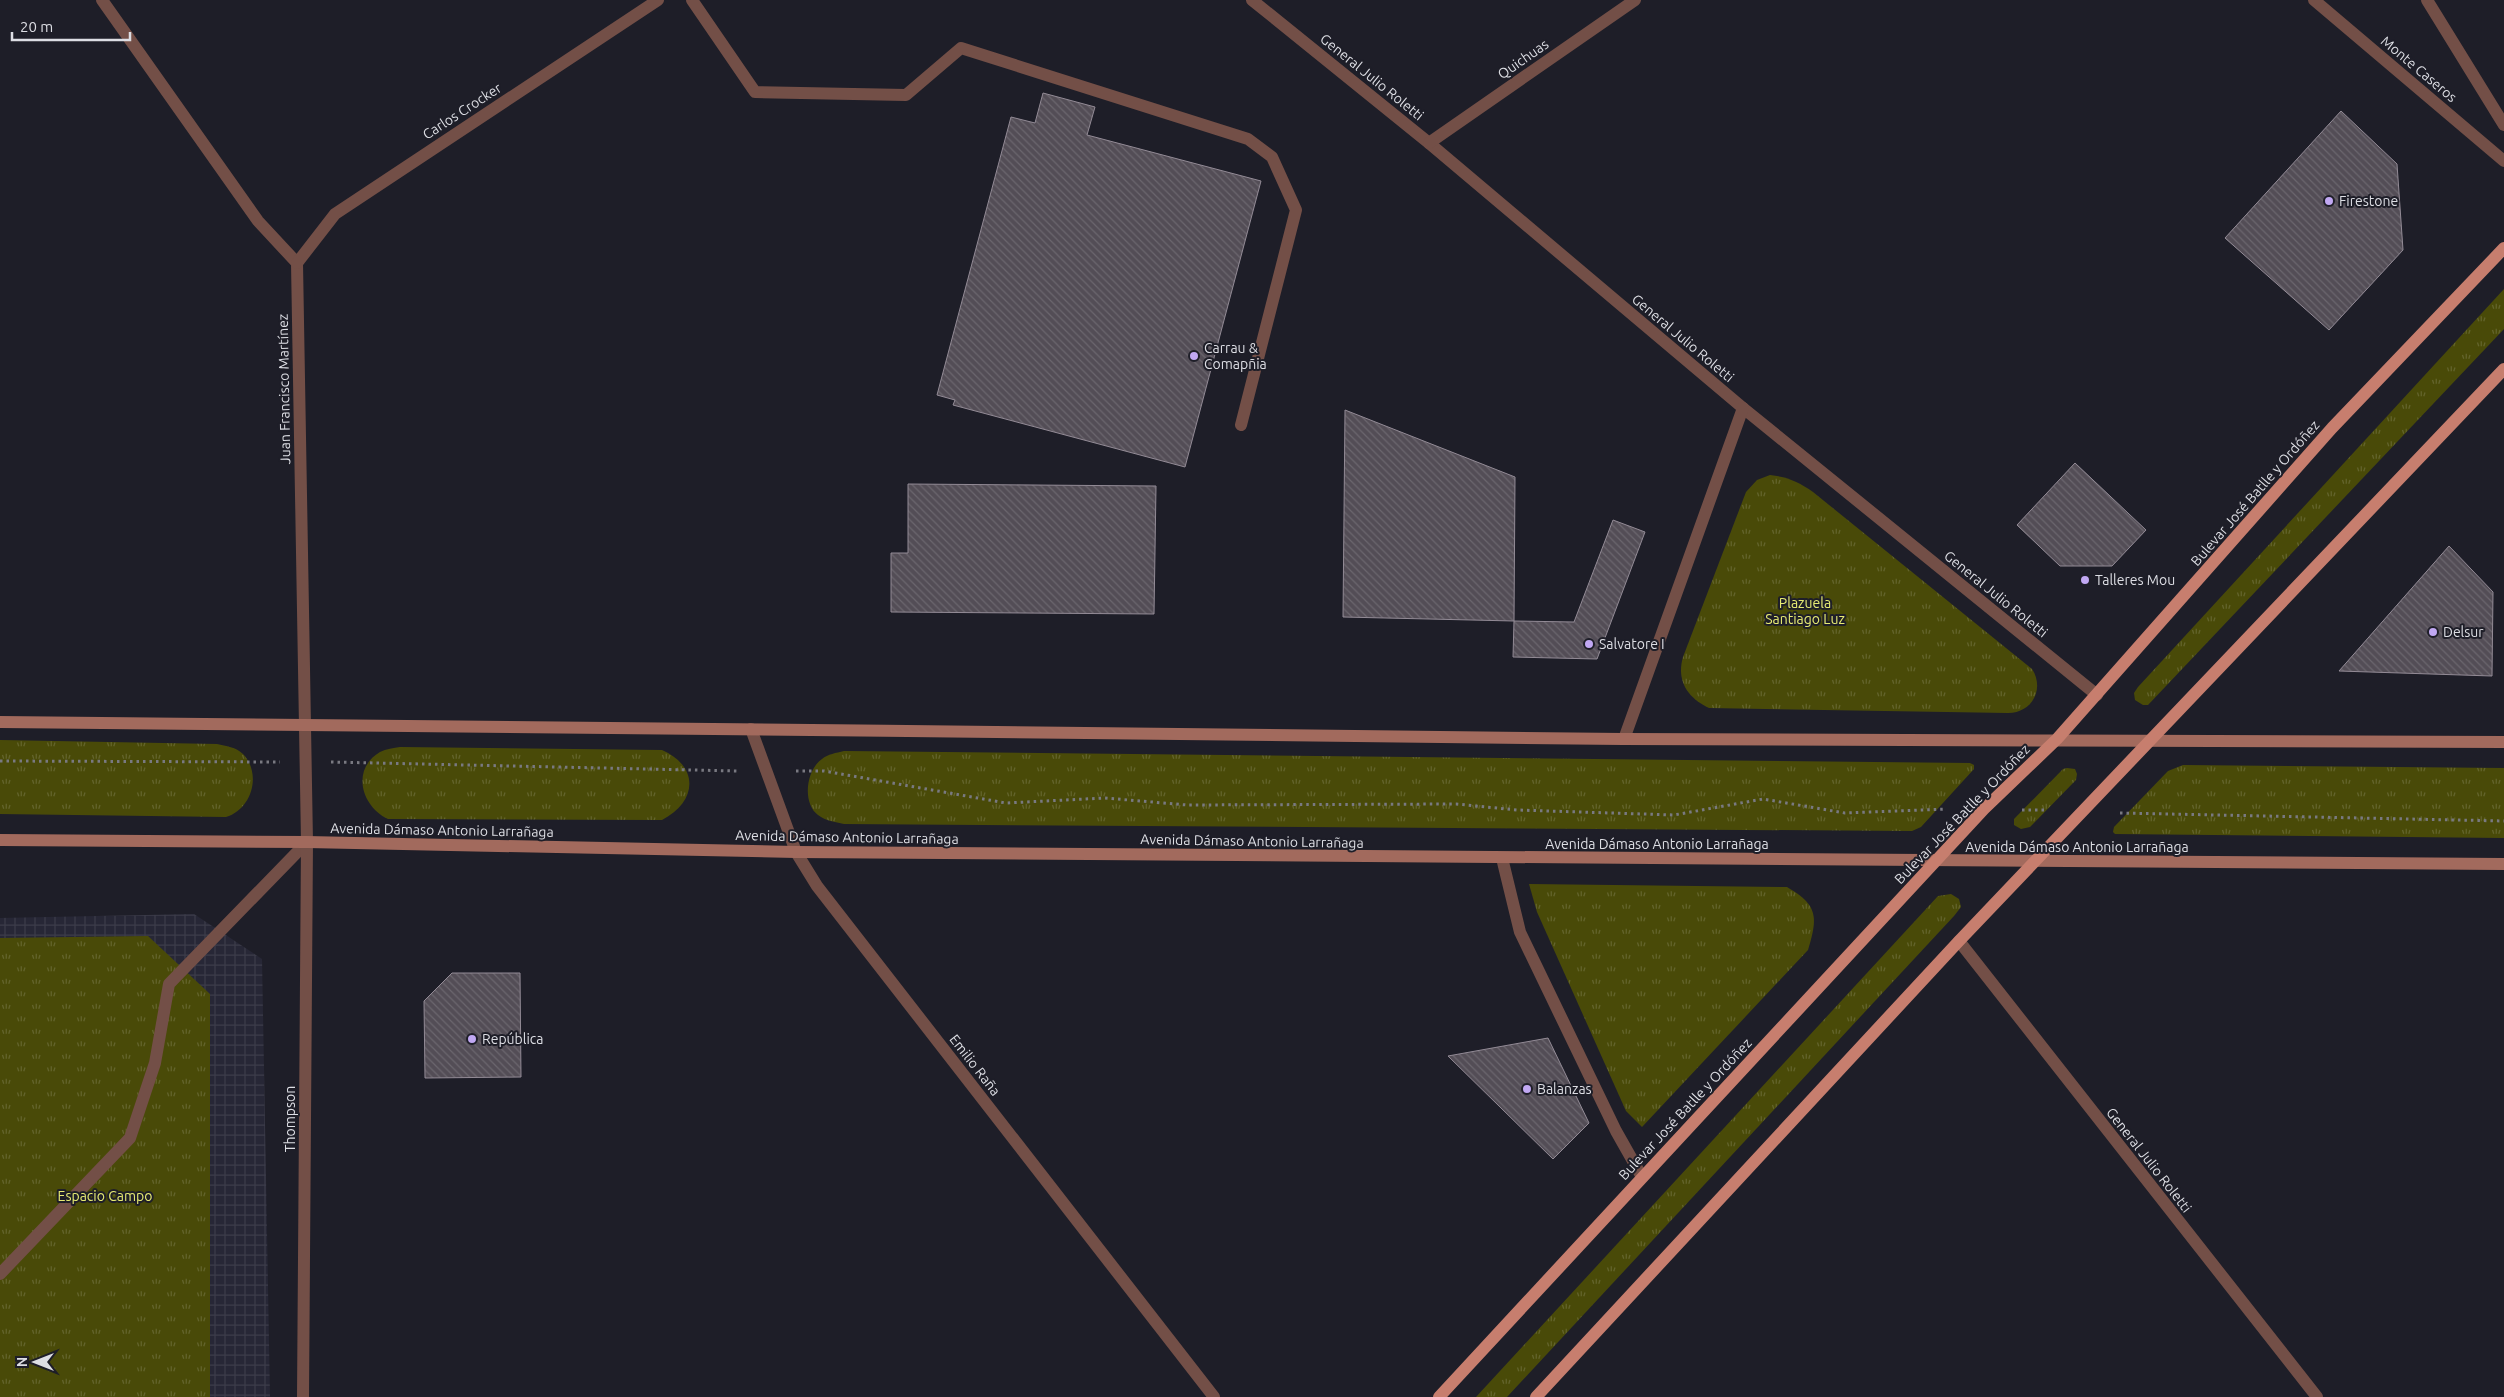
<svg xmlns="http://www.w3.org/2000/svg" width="2504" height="1397" font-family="Ubuntu,sans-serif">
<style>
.industrial{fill:url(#industrial-grid)}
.grass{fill:url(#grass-tufts)}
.building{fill:url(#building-back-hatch);stroke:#938b96}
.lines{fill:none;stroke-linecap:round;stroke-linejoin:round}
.path{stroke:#797981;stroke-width:3;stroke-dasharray:2.5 4;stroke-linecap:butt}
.lane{stroke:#734f47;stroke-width:12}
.street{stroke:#734f47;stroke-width:12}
.secondary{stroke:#a26a5d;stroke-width:12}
.primary{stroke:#c77e6e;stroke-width:12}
.poi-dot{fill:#c1a8f3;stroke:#1e1e28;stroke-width:2}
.labels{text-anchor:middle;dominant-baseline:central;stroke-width:4;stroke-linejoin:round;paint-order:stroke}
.street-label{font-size:14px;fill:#dddee4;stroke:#1e1e28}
.poi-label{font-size:14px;fill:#dddee4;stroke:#1e1e28;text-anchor:start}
.park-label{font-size:14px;fill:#e6ea73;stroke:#1e1e28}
</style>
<defs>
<pattern id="industrial-grid" width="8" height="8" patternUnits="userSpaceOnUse" patternTransform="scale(1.25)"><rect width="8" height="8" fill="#272736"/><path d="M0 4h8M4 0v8" fill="none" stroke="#3c3c49"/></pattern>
<pattern id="grass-tufts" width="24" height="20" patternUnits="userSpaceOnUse" patternTransform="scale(1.25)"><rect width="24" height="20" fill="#494a08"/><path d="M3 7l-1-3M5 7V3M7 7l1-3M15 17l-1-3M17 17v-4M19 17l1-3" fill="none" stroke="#63642c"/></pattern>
<pattern id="building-back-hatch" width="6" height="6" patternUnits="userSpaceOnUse" patternTransform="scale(1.25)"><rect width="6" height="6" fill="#534d56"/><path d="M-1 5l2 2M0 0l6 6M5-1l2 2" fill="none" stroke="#6b666e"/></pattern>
</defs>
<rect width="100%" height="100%" fill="#1e1e28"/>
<path class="industrial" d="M 194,914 L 262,959 L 270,1397 L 0,1397 L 0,918 Z"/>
<g class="grass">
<path d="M 2504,289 L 2504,329 L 2148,705 L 2143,705 L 2135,700 L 2134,693 L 2138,687 Z"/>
<path d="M 1770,475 C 1788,477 1799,482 1813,492 L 2032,669 C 2045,689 2032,713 2008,713 L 1709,708 C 1688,698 1676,681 1683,657 L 1746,492 L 1757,480 Z"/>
<path d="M 0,740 L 217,744 C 226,746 236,747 243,754 C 262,774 252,809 226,817 L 0,814 Z"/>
<path d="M 400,747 L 662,750 C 700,767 697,802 662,820 L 388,819 C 361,806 351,769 380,752 C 386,749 394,748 400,747 Z"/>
<path d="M 844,751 L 1970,763 L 1974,765 L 1974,769 L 1921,827 L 1912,831 L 844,824 C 835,822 826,821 818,815 C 802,803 806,770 822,759 C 828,754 836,753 844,751 Z"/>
<path d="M 2183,765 L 2504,768 L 2504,838 L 2115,834 L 2113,832 L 2114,827 L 2168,771 Z"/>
<path d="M 2067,768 L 2075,769 L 2077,774 L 2076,780 L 2030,827 L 2021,829 L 2014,825 L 2014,819 L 2063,769 Z"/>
<path d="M 1529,884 L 1787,887 C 1818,905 1818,917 1808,950 L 1642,1127 L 1626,1111 L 1537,912 Z"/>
<path d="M 1951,894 L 1959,899 L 1961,907 L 1954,916 L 1507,1397 L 1476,1397 L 1938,896 Z"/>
<path d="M 148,936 L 210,994 L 210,1397 L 0,1397 L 0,938 Z"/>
</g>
<g class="building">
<path d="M 1043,93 L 1095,107 L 1087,135 L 1261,181 L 1185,467 L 953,405 L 955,400 L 937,395 L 1011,117 L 1035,123 Z"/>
<path d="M 2341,111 L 2397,164 L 2403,250 L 2329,330 L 2225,238 Z"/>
<path d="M 1345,410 L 1515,477 L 1514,621 L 1343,617 Z"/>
<path d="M 2075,463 L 2146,530 L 2112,566 L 2060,566 L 2017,525 Z"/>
<path d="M 908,484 L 1156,486 L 1154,614 L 891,612 L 891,553 L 908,553 Z"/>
<path d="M 1613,520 L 1645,532 L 1597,659 L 1513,657 L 1514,621 L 1574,622 Z"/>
<path d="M 2449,546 L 2493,592 L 2492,676 L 2339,671 Z"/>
<path d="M 452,973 L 520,973 L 521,1077 L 425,1078 L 424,1001 Z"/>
<path d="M 1548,1038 L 1589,1123 L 1553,1159 L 1448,1056 Z"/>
</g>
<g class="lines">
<g class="path">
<path d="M 0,761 L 280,762"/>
<path d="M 331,762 L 737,771"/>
<path d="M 796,771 L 824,771 L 1006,803 L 1105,798 L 1187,805 L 1456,804 L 1517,810 L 1674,815 L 1763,799 L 1845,813 L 1946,809"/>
<path d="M 2022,810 L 2046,810"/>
<path d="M 2120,813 L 2504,821"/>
</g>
<g class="lane">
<path d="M 692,0 L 755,92 L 906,95 L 961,48 L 1248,139 L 1272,157 L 1296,210 L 1241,425"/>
<path d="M 1502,858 L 1520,932 L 1616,1131 L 1642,1177"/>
<path d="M 0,1274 L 130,1138 L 155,1063 L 169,984 L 307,842"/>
</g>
<g class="street">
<path d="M 102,0 L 258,221 L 297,263 L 307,842 L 303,1397"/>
<path d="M 1252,0 L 1429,143 L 1743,408 L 2097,695"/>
<path d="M 2314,0 L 2504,161"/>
<path d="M 2427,0 L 2504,125"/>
<path d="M 1429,143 L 1635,0"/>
<path d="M 297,263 L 335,214 L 658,0"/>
<path d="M 751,729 L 796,852 L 817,886 L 1214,1397"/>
<path d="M 1624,739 L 1743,408"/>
<path d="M 1959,941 L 2317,1397"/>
</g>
<g class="secondary">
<path d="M 0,722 C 541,723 1082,736 1623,739 C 1917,741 2210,740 2504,742"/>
<path d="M 0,840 L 307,842 L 796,852 L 2504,864"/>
</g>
<g class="primary">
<path d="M 1439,1397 L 1984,809 L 2057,739 L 2332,428 L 2504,248"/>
<path d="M 1536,1397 L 1959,941 L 2504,369"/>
</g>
</g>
<g class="poi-dot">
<circle cx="2329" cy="201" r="5"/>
<circle cx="1194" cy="356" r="5"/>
<circle cx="2085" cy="580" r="5"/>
<circle cx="2433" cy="632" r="5"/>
<circle cx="1589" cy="644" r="5"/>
<circle cx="472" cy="1039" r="5"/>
<circle cx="1527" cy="1089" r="5"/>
</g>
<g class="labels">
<g class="street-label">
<text transform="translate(1523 59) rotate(-35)">Quichuas</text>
<text transform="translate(2419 69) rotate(40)">Monte Caseros</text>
<text transform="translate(1372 77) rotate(39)">General Julio Roletti</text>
<text transform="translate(462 111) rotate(-33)">Carlos Crocker</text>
<text transform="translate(1683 338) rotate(40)">General Julio Roletti</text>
<text transform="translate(284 389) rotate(-91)">Juan Francisco Martínez</text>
<text transform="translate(2255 493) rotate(-49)">Bulevar José Batlle y Ordóñez</text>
<text transform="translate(1996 594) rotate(39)">General Julio Roletti</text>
<text transform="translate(1962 814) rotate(-46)">Bulevar José Batlle y Ordóñez</text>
<text transform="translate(442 830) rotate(1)">Avenida Dámaso Antonio Larrañaga</text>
<text transform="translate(847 837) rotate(1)">Avenida Dámaso Antonio Larrañaga</text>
<text transform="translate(1252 841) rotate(1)">Avenida Dámaso Antonio Larrañaga</text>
<text x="1657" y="844">Avenida Dámaso Antonio Larrañaga</text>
<text x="2077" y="847">Avenida Dámaso Antonio Larrañaga</text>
<text transform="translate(975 1065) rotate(52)">Emilio Raña</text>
<text transform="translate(1685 1109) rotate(-47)">Bulevar José Batlle y Ordóñez</text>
<text transform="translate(290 1119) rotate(-90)">Thompson</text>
<text transform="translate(2149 1160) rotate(52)">General Julio Roletti</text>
</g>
<g class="poi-label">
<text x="2339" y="201">Firestone</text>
<text x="1204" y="348">Carrau &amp;<tspan x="1204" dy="16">Comapñia</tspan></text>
<text x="2095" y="580">Talleres Mou</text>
<text x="2443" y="632">Delsur</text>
<text x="1599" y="644">Salvatore I</text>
<text x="482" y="1039">República</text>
<text x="1537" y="1089">Balanzas</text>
</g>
<g class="park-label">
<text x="1805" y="603">Plazuela<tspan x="1805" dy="16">Santiago Luz</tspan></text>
<text x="105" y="1196">Espacio Campo</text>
</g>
</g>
<g transform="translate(35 1362) rotate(270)" stroke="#1e1e28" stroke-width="4" paint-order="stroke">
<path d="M0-4L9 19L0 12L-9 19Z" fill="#dddee4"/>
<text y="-8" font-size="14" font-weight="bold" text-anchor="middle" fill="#dddee4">N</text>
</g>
<path d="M12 32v8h118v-8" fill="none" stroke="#dddee4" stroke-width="2.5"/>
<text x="20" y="32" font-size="15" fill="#dddee4" stroke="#1e1e28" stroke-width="4" paint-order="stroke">20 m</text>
</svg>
